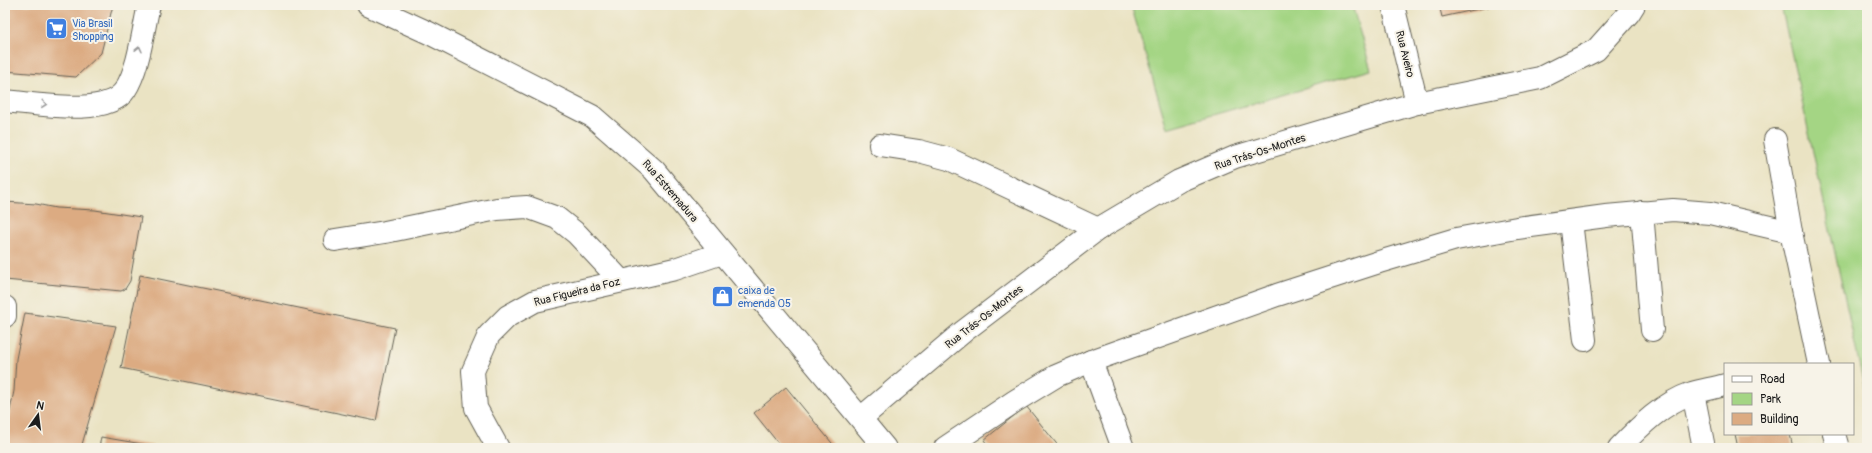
<svg xmlns="http://www.w3.org/2000/svg" width="1872" height="453" font-family="Pangolin,sans-serif">
<style>
.green{fill:#a4d584;stroke:#607850}
.building{fill:#dcab82}
.lines{fill:none;stroke-linecap:round;stroke-linejoin:round}
.minor-casing{stroke:#646256;stroke-width:24}
.minor{stroke:#fff;stroke-width:22}
.oneway{stroke:#999}
.labels{text-anchor:middle;dominant-baseline:central;stroke-width:4;stroke-linejoin:round;paint-order:stroke}
.shop-label{font-size:11px;fill:#366cbe;stroke:#f7f3e8;text-anchor:start}
.street-label{font-size:11px;fill:#1c1c1c;stroke:#f7f3e8}
</style>
<rect width="100%" height="100%" fill="#f7f3e8"/>
<filter id="ink" filterUnits="userSpaceOnUse"><feTurbulence type="fractalNoise" baseFrequency=".025" numOctaves="2"/><feDisplacementMap in="SourceGraphic" scale="8" xChannelSelector="R" yChannelSelector="G"/><feConvolveMatrix kernelMatrix="1 2 1 2 8 2 1 2 1" color-interpolation-filters="sRGB"/></filter>
<filter id="wash" filterUnits="userSpaceOnUse"><feTurbulence type="fractalNoise" baseFrequency=".012" numOctaves="4" result="noise"/><feDisplacementMap in="SourceGraphic" scale="16" xChannelSelector="R" yChannelSelector="G"/><feGaussianBlur stdDeviation="0.9" result="paint"/><feColorMatrix in="noise" values="0 0 0 0 0 0 0 0 0 0 0 0 0 0 0 0 0 1.4 0 .05"/><feComposite in="paint" operator="in"/></filter>
<g filter="url(#wash)">
<rect width="100%" height="100%" fill="#eae3c3"/>
<g class="green">
<path d="M 1131,5 L 1352,5 L 1371,70 L 1167,128 Z"/>
<path d="M 1781,5 L 1867,5 L 1867,400 Z"/>
</g>
<g id="blocks">
<g class="building">
<path d="M 5,5 L 113,5 L 101,53 L 76,77 L 5,71 Z"/>
<path d="M 1439,5 L 1492,5 L 1492,6 L 1442,17 Z"/>
<path d="M 5,202 L 36,204 L 56,208 L 95,210 L 141,217 L 130,281 L 125,289 L 121,291 L 5,280 Z"/>
<path d="M 140,275 L 395,328 L 376,421 L 121,368 Z"/>
<path d="M 25,313 L 116,326 L 81,448 L 5,448 L 5,434 L 14,391 L 16,359 Z"/>
<path d="M 786,387 L 836,448 L 782,448 L 754,413 Z"/>
<path d="M 1026,406 L 1060,448 L 990,448 L 984,440 Z"/>
<path d="M 1735,434 L 1790,434 L 1793,448 L 1738,448 Z"/>
<path d="M 101,437 L 160,447 L 160,448 L 99,448 Z"/>
</g>
</g>
</g>
<g filter="url(#ink)">
<use href="#blocks" fill-opacity="0" stroke="#646256" stroke-width="1"/>
<g class="lines">
<defs>
<g id="minor">
<path d="M 368,5 L 429,33 L 592,116 L 654,170 L 885,448"/>
<path d="M 1393,5 L 1417,103"/>
<path d="M 5,101 C 33,103 107,118 125,90 C 139,69 143,30 149,5"/>
<path d="M 1775,140 L 1791,232 L 1819,364"/>
<path d="M 880,145 L 919,151 L 949,159 L 1098,229"/>
<path d="M 1642,212 L 1652,330"/>
<path d="M 1571,221 L 1585,340"/>
<path d="M 335,240 L 385,232 L 497,209 L 527,207 L 557,218 L 577,234 L 621,281"/>
<path d="M 5,307 L 5,316"/>
<path d="M 1091,361 L 1123,448"/>
<path d="M 1693,393 L 1704,448"/>
<path d="M 861,418 L 964,331 L 1098,229 L 1179,181 L 1235,157 L 1417,103 L 1540,78 L 1596,50 L 1629,13 L 1634,5"/>
<path d="M 1834,434 L 1838,448"/>
<path d="M 498,448 L 476,408 L 473,371 L 489,335 L 508,316 L 535,301 L 675,269 L 722,253"/>
<path d="M 945,448 L 1015,401 L 1056,376 L 1091,361 L 1277,295 L 1379,262 L 1456,239 L 1517,228 L 1606,216 L 1673,210 L 1710,213 L 1791,232"/>
<path d="M 1619,448 C 1640,426 1663,403 1692,393 C 1703,390 1714,388 1725,385"/>
</g>
</defs>
<use href="#minor" class="minor-casing"/>
<use href="#minor" class="minor"/>
</g>
<defs><path id="oneway-chevron" d="M-2-3.5L2.5 0L-2 3.5" fill="none" stroke-width="1.6" stroke-linecap="round" stroke-linejoin="round"/></defs>
<g class="oneway">
<use href="#oneway-chevron" transform="translate(139 49) rotate(-77)"/>
<use href="#oneway-chevron" transform="translate(44 104) rotate(5)"/>
</g>
</g>
<defs>
<symbol id="supermarket-square" viewBox="-11 -11 22 22"><rect x="-9" y="-9" width="18" height="18" rx="4" fill="#3f7fe0" stroke="#f7f3e8"/><path d="M-6-5.5h2.5l.6 2H6L4.5 2H-2.5L-4.4-4H-6ZM-1.5 3.2a1.3 1.3 0 1 0 .1 0ZM3 3.2a1.3 1.3 0 1 0 .1 0Z" fill="#fff"/></symbol>
<symbol id="shop-square" viewBox="-11 -11 22 22"><rect x="-9" y="-9" width="18" height="18" rx="4" fill="#3f7fe0" stroke="#f7f3e8"/><path d="M-5-2.5h2.3a2.7 3.5 0 0 1 5.4 0H5L5.5 6h-11ZM-1.5-2.5h3a1.5 2.3 0 0 0-3 0Z" fill="#fff"/></symbol>
</defs>
<g fill-rule="evenodd">
<use href="#supermarket-square" x="44" y="16" width="25" height="25"/>
<use href="#shop-square" x="710" y="284" width="25" height="25"/>
</g>
<g class="labels">
<g class="shop-label">
<text x="72" y="23">Via Brasil<tspan x="72" dy="13">Shopping</tspan></text>
<text x="738" y="290">caixa de<tspan x="738" dy="13">emenda 05</tspan></text>
</g>
<g class="street-label">
<text transform="translate(1405 54) rotate(76)">Rua Aveiro</text>
<text transform="translate(1260 152) rotate(-18)">Rua Trás-Os-Montes</text>
<text transform="translate(670 191) rotate(49)">Rua Estremadura</text>
<text transform="translate(577 292) rotate(-14)">Rua Figueira da Foz</text>
<text transform="translate(984 317) rotate(-38)">Rua Trás-Os-Montes</text>
</g>
</g>
<rect width="1872" height="453" fill="none" stroke="#f7f3e8" stroke-width="20"/>
<rect x="1724" y="363" width="130" height="72" fill="#f7f3e8" stroke="#9f9d96"/>
<rect x="1732" y="376" width="20" height="6" fill="#ffffff" stroke="#9f9d96"/>
<text x="1760" y="383" font-size="12" fill="#1c1c1c">Road</text>
<rect x="1732" y="393" width="20" height="12" fill="#a4d584" stroke="#9f9d96"/>
<text x="1760" y="403" font-size="12" fill="#1c1c1c">Park</text>
<rect x="1732" y="413" width="20" height="12" fill="#dcab82" stroke="#9f9d96"/>
<text x="1760" y="423" font-size="12" fill="#1c1c1c">Building</text>
<g transform="translate(38 415) rotate(14)" stroke="#f7f3e8" stroke-width="3" paint-order="stroke">
<path d="M0-3L7 15L0 10L-7 15Z" fill="#1c1c1c"/>
<text y="-6" font-size="11" font-weight="bold" text-anchor="middle" fill="#1c1c1c">N</text>
</g>
</svg>
